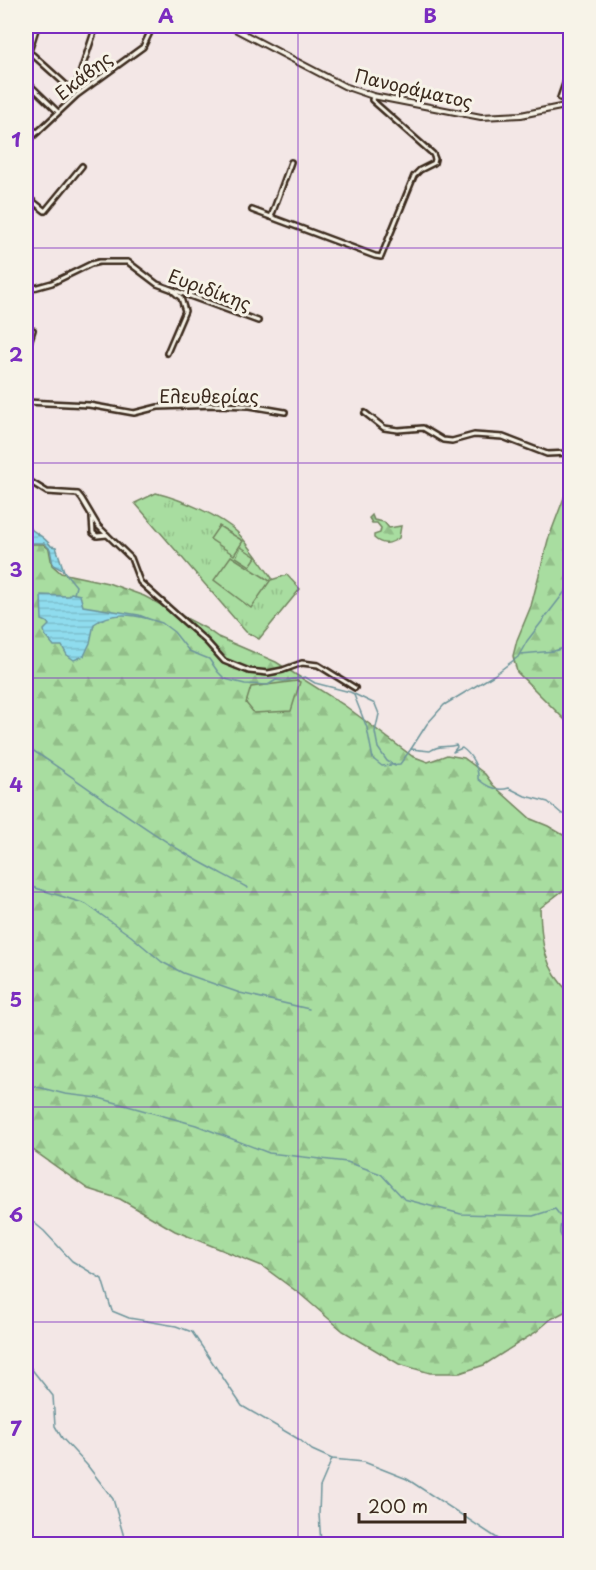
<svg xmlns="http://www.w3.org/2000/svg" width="596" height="1570" font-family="'Playpen Sans',sans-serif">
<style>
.grass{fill:url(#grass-tufts);stroke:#72845f;stroke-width:1.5}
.forest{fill:url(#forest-firs);stroke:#72845f;stroke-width:1.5}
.garden{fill:#a8dda0;stroke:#72845f;stroke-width:1.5}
.water{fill:url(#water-rules);stroke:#6d959b;stroke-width:1.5}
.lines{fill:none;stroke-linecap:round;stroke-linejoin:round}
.stream{stroke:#6d959b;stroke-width:1.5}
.minor-casing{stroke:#3b2a1e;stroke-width:8}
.secondary-casing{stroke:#3b2a1e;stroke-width:8}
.minor{stroke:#f7f3e8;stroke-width:3}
.secondary{stroke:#f7f3e8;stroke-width:4}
.grid{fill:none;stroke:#7b2cbf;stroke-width:1.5;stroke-opacity:0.55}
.labels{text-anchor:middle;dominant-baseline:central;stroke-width:6;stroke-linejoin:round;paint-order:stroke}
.street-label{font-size:18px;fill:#3b2a1e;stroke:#f7f3e8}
.neatline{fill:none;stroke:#7b2cbf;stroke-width:2}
.grid-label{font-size:20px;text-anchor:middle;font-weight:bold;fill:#7b2cbf}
</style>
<defs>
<pattern id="grass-tufts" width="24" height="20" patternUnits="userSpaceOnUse" patternTransform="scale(1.5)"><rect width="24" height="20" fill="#a8dda0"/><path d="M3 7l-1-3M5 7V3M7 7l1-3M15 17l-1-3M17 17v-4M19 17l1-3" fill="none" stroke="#92be89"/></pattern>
<pattern id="forest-firs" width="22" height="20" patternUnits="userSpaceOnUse" patternTransform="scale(1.5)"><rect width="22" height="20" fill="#a8dda0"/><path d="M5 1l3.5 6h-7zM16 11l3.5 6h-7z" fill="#92be89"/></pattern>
<pattern id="water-rules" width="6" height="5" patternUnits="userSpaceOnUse" patternTransform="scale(1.5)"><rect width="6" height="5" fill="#8fdcee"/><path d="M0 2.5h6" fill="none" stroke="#7cbdcc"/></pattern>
</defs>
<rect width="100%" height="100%" fill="#f3e7e6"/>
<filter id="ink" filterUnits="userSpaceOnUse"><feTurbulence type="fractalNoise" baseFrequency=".0167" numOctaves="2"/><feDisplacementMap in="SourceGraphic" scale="12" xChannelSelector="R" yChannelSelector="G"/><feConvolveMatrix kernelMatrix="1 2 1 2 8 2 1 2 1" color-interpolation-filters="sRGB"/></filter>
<g filter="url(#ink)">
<path class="grass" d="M 156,493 C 180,499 219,515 237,532 C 250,546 261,563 272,578 L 271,580 L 287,575 L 300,589 L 259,639 L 246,632 L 135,503 Z"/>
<g class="forest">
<path d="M 570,488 L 570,725 L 517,672 L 513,656 L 517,640 L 531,606 L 548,540 L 565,495 Z"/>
<path d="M 372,515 L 374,520 L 384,522 L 389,528 L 401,526 L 399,538 C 390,544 383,546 374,538 L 374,535 L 380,533 L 381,528 L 377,523 L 372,523 L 369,518 Z"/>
<path d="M 32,544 L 43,544 L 49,549 L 52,565 L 61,573 L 108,583 L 144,596 L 205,628 L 218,637 L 276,662 L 344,705 L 412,756 L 428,762 L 447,755 L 464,758 L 485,774 L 493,785 L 531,819 L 548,826 L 570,839 L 570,888 L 561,892 L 540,908 C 541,942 544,969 570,993 L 570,1309 L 551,1319 L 536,1332 L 484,1365 L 460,1373 L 430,1373 L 399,1364 L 343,1331 L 300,1294 L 262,1266 L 175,1231 L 120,1199 L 88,1189 L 26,1145 L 26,546 Z"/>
</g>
<g class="garden">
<path d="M 219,526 L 243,541 L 234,555 L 210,539 Z"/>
<path d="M 241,547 L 256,557 L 250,566 L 236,557 Z"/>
<path d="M 231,556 L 270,581 L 251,608 L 214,580 Z"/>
<path d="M 297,681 L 300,682 L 291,711 L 254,713 L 246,703 L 251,687 Z"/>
</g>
<g class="water">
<path d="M 26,525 C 34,533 45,536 51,546 L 56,547 L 64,571 L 53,565 L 50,549 L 44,543 L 33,543 L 26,546 Z"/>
<path d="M 71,593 L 80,595 L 83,606 L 139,615 L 149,619 C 130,614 111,612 94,624 L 90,643 L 84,656 L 74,660 L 67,655 L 62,646 L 54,646 L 45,635 L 44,630 L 49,625 L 47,622 L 42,620 L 41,595 L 68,596 Z"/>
</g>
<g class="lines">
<g class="stream">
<path d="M 63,570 L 76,586 L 74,594"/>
<path d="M 149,619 L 162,623 L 174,632 L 189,651 L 209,659 L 218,672 L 225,679 L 245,684 L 268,685 L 276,680 L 284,681 L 305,677 L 315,683 L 350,692 L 375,704 L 379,714 L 375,732 L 378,748 L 387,761 L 395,766"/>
<path d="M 521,654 L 554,651 L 570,646"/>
<path d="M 354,695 L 367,728 L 373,759 L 382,766 L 400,764 L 411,749 L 430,751 C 439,744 446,748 456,745 L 457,747 L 453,752 L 462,748 C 471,754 479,768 478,779 C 487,787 497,792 509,788 L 525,796 L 548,802 L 562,814 L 570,814"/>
<path d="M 26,746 C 79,780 129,819 183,852 C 204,865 227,876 248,888"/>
<path d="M 411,749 L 427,724 L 444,705 L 494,675 L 518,657 L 527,641 L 570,585"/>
<path d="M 26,885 L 86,904 L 131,936 L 162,962 L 183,973 L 240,993 L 309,1009"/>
<path d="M 26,1084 L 65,1094 L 99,1098 L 196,1125 L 269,1153 L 347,1162 L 381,1174 L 404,1199 L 461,1214 L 533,1216 L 555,1209 L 562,1218 C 559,1233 557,1235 570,1245"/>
<path d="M 26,1216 L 44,1231 L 72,1261 L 102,1279 L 112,1311 L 129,1318 L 176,1326 L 192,1332 L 242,1406 L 300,1440 L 312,1450 L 332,1459 L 364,1462 L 407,1479 L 506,1544"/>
<path d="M 26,1362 L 53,1396 L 55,1426 L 62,1438 L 87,1465 L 113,1499 L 126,1544"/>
<path d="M 321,1544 L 319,1514 L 320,1487 L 332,1459"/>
</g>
<defs>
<g id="minor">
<path d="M 26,51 L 33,55 L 74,92"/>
<path d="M 26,61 L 37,26"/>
<path d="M 570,69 L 560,98 L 570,101"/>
<path d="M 26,81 L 58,112"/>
<path d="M 74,92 L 96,26"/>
<path d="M 26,128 L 38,132"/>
<path d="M 26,143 L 77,95 L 143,47 L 153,26"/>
<path d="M 26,196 L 45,211 L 82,166"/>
<path d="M 252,210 L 375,256 L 381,257 L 414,176 L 420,170 L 434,163 L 435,159 L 433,154 L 372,100 L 373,96"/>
<path d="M 271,217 L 291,162"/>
<path d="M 26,296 L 34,288 L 52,283 L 91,264 L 99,262 L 128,262 L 157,284 L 258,321"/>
<path d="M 26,352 L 33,330"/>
<path d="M 167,353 L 185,311 L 181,298 L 173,291"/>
<path d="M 26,402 L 89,405 L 134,413 L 158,407 L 215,405 L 250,406 L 285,412"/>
<path d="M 365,413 L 384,428 L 398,430 L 423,428 L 443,440 L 452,441 L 474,435 L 503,437 L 547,454 L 570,453"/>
<path d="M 26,479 L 47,492 L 78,494 L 82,499 L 98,526 L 131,558 L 140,582 L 207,642 L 224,661 L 249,671 L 268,673 L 283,670 L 302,663 L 318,665 L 355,688"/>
<path d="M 92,518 L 93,533 L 97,536 L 107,535"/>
</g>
<path id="secondary" d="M 229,26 L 344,86 L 373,96 L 481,117 L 521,115 L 570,105"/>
</defs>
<use href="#minor" class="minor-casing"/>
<use href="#secondary" class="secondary-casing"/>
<use href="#minor" class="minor"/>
<use href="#secondary" class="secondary"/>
</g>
</g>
<path class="grid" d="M 298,26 L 298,1544M 26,248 L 570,248M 26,463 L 570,463M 26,678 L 570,678M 26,892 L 570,892M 26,1107 L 570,1107M 26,1322 L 570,1322"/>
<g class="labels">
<g class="street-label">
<text transform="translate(83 75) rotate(-38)">Εκάβης</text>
<text transform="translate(414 88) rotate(13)">Πανοράματος</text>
<text transform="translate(210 289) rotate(20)">Ευριδίκης</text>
<text x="209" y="395">Ελευθερίας</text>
</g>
</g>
<rect width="596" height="1570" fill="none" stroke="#f7f3e8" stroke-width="66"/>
<path d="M359 1513v9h106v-9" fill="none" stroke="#3b2a1e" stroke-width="3"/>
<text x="368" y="1513" font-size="18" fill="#3b2a1e" stroke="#f7f3e8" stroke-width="4.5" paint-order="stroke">200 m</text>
<rect x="33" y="33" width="530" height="1504" class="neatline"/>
<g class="grid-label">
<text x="166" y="23">A</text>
<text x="430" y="23">B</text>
<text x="16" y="147">1</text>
<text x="16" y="362">2</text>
<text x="16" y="577">3</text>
<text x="16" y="792">4</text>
<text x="16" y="1007">5</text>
<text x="16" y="1222">6</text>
<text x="16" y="1436">7</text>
</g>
</svg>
